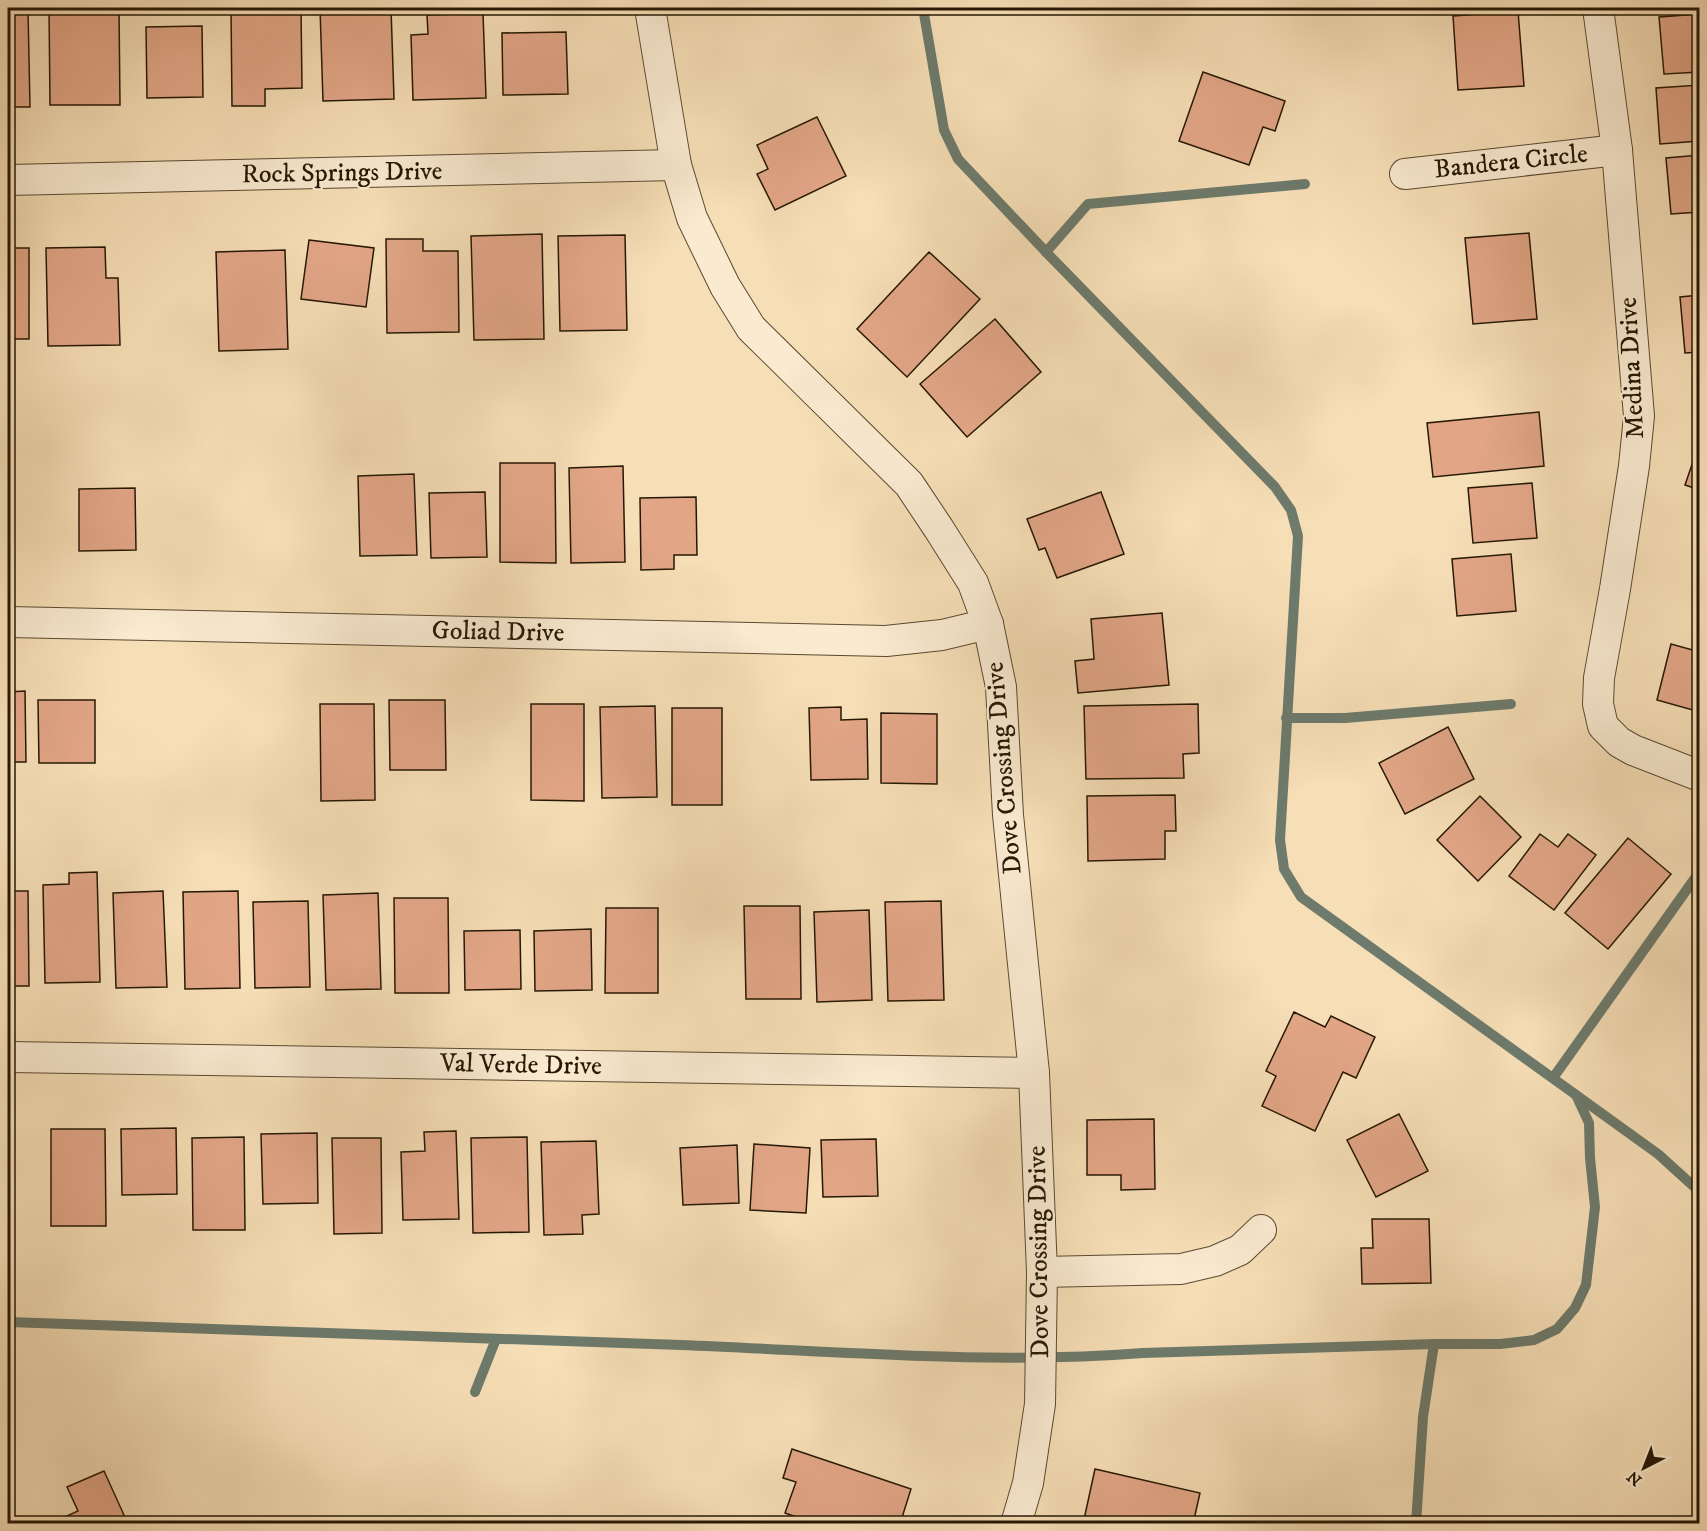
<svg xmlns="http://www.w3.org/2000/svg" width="1707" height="1531" font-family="'IM FELL DW Pica',serif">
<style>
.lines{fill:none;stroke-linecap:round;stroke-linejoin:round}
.stream{stroke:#6d7a6c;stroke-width:10}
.building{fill:#e2a687;stroke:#261804;stroke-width:1.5}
.street-casing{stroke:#5a4a30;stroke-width:32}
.street{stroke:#f9ead0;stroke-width:30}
.labels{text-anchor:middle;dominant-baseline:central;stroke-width:4.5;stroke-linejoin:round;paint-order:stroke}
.street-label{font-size:26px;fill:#261804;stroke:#f9ead0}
</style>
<rect width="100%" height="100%" fill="#f6deb6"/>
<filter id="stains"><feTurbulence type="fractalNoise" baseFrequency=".00333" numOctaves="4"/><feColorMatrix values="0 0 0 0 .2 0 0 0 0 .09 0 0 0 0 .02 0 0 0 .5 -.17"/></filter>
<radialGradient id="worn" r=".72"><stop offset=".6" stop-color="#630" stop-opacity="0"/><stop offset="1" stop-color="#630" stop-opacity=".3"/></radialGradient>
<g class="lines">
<g class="stream">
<path d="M 923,8 L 944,130 L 958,159 L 1046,252 L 1275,487 L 1291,510 L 1298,536 L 1280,840 L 1284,869 L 1301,897 L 1658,1154 L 1700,1192"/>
<path d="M 1046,252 L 1088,204 L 1305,184"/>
<path d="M 1286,718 L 1345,718 L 1511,704"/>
<path d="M 1553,1078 L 1700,871"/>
<path d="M 8,1322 C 232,1330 456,1337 681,1345 C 834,1351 989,1365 1143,1353 L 1434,1344 L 1500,1344 L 1534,1340 L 1557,1329 L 1575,1308 L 1586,1285 L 1595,1207 L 1590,1158 L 1589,1123 L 1576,1095"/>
<path d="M 475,1392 L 496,1339"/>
<path d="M 1416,1524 L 1423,1417 L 1434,1344"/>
</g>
</g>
<g class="building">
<path d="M 49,8 L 119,8 L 120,105 L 50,105 Z"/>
<path d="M 231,8 L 301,8 L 302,88 L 265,89 L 265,106 L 232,106 Z"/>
<path d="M 320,8 L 391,8 L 394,99 L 323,101 Z"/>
<path d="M 8,10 L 28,10 L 30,107 L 8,107 Z"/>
<path d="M 1518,11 L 1524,86 L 1458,90 L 1453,16 Z"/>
<path d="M 483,13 L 486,98 L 413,100 L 411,35 L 428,34 L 427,15 Z"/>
<path d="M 1700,14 L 1700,72 L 1664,74 L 1659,17 Z"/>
<path d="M 202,26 L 203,97 L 147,98 L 146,27 Z"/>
<path d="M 566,32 L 568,94 L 503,95 L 502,33 Z"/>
<path d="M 1203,72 L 1285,101 L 1275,131 L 1263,127 L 1249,165 L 1179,141 Z"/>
<path d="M 1700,85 L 1700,141 L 1660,144 L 1656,88 Z"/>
<path d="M 817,117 L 846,176 L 775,210 L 757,174 L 768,169 L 757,145 Z"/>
<path d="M 1700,155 L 1700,212 L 1671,214 L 1666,158 Z"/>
<path d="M 1529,233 L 1537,319 L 1473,324 L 1465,238 Z"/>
<path d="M 542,234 L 544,339 L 474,340 L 471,236 Z"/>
<path d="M 625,235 L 627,330 L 560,331 L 558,236 Z"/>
<path d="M 386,239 L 423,239 L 423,251 L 458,251 L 459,332 L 387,333 Z"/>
<path d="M 309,240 L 374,248 L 366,307 L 301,299 Z"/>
<path d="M 105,247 L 106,278 L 118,278 L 120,345 L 48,346 L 46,248 Z"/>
<rect x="8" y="248" width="21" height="91"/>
<path d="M 285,250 L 288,349 L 219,351 L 216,252 Z"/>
<path d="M 929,252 L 980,299 L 907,377 L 857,329 Z"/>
<path d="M 1700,295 L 1700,352 L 1685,353 L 1680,297 Z"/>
<path d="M 995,319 L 1041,372 L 967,437 L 920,384 Z"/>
<path d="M 1698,367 L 1700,367 L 1700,423 L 1696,423 Z"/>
<path d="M 1539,412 L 1544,466 L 1433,477 L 1427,423 Z"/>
<path d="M 1700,441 L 1700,490 L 1685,485 Z"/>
<path d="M 500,463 L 555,463 L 556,563 L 500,562 Z"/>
<path d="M 623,466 L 625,562 L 571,563 L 569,468 Z"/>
<path d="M 414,474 L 417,555 L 360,556 L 358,476 Z"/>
<path d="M 1532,483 L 1537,538 L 1473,543 L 1468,488 Z"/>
<path d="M 135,488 L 136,550 L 79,551 L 79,489 Z"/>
<path d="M 485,492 L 487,557 L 431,558 L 429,493 Z"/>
<path d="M 1101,492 L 1124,554 L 1057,578 L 1045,548 L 1039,550 L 1027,519 Z"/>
<path d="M 696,497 L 697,555 L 674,555 L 674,569 L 641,570 L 640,498 Z"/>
<path d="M 1511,554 L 1516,611 L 1457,616 L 1452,559 Z"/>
<path d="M 1162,613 L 1169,685 L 1078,693 L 1075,661 L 1094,659 L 1091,619 Z"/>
<path d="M 1671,644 L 1700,652 L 1700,712 L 1657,700 Z"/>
<path d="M 25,691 L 26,762 L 8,762 L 8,692 Z"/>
<path d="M 38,700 L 95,700 L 95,763 L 39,763 Z"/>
<path d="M 389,700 L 445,700 L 446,770 L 390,770 Z"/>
<path d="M 320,704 L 374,704 L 375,800 L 321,801 Z"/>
<path d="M 531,704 L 584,704 L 584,801 L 531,800 Z"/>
<path d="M 1198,704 L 1199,753 L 1183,754 L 1184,778 L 1086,779 L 1084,706 Z"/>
<path d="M 655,706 L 657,797 L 602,798 L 600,707 Z"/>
<path d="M 841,707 L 841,720 L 867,719 L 868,779 L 811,780 L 809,708 Z"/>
<rect x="672" y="708" width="50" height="97"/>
<path d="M 881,713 L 937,714 L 937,784 L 881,783 Z"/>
<path d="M 1448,727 L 1474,779 L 1405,814 L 1379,763 Z"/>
<path d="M 1175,795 L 1176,831 L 1165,831 L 1165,859 L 1088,861 L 1087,796 Z"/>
<path d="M 1480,796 L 1521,837 L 1478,881 L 1437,840 Z"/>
<path d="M 1540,834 L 1558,847 L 1568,834 L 1596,855 L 1554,910 L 1509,876 Z"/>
<path d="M 1628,838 L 1671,874 L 1608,949 L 1565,913 Z"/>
<path d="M 97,872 L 100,982 L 45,983 L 43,885 L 69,884 L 69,873 Z"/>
<path d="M 8,891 L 28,891 L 29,986 L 8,986 Z"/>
<path d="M 163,891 L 167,987 L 116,988 L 113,893 Z"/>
<path d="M 238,891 L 240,988 L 185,989 L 183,892 Z"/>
<path d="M 378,893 L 381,989 L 326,990 L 323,895 Z"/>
<path d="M 394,898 L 448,898 L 449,993 L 395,993 Z"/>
<path d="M 308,901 L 310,987 L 255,988 L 253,902 Z"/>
<path d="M 941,901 L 944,1000 L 888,1001 L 885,902 Z"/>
<path d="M 744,906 L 800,906 L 801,999 L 746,999 Z"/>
<path d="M 606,908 L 658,908 L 658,993 L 605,993 Z"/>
<path d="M 869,910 L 872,1000 L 817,1002 L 814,912 Z"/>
<path d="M 591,929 L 592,990 L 535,991 L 534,931 Z"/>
<path d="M 520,930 L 521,989 L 465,990 L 464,931 Z"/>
<path d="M 1294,1012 L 1325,1027 L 1331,1016 L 1375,1037 L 1356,1078 L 1343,1072 L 1315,1131 L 1262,1106 L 1276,1076 L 1266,1071 Z"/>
<path d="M 1399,1114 L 1428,1171 L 1376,1197 L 1347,1140 Z"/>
<path d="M 1154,1119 L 1155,1189 L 1121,1190 L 1121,1175 L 1087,1175 L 1087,1120 Z"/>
<path d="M 176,1128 L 177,1194 L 122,1195 L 121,1129 Z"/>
<path d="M 51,1129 L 105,1129 L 106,1226 L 51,1226 Z"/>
<path d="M 456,1131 L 459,1219 L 403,1220 L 401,1152 L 425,1151 L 424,1132 Z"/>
<path d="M 317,1133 L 318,1203 L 263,1204 L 261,1134 Z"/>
<path d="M 244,1137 L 245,1230 L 193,1230 L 192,1138 Z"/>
<path d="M 527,1137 L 529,1232 L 473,1233 L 471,1138 Z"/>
<path d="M 332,1138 L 381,1138 L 382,1233 L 334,1234 Z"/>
<path d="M 876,1139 L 878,1196 L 823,1197 L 821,1140 Z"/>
<path d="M 596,1141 L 599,1214 L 582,1215 L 583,1234 L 544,1235 L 541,1142 Z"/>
<path d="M 754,1144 L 810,1148 L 806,1213 L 750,1210 Z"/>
<path d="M 737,1145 L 739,1203 L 683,1205 L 680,1148 Z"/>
<path d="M 1372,1219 L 1429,1219 L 1431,1283 L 1362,1284 L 1361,1248 L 1373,1248 Z"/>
<path d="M 792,1449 L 911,1489 L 900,1524 L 816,1524 L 785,1513 L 796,1482 L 783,1478 Z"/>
<path d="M 1095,1469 L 1200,1493 L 1193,1524 L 1083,1524 Z"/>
<path d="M 104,1471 L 128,1524 L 50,1524 L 78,1511 L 67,1487 Z"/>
</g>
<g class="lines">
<defs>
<g id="street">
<path d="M 650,8 L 676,165 L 692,218 L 725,286 L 751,328 L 909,484 L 939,529 L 973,583 L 988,624 L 1001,687 L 1008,815 L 1034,1073 L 1042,1272 L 1040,1404 L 1028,1483 L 1016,1524"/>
<path d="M 1598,8 L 1617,150 L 1639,416 L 1634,466 L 1615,589 L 1599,678 L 1598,704 L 1603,726 L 1619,742 L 1633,750 L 1700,776"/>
<path d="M 1405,174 L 1617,150"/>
<path d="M 8,180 L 676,165"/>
<path d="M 8,622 L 886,641 L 942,635 L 988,624"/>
<path d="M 8,1057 L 1034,1073"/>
<path d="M 1042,1272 L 1181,1269 L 1215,1261 L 1240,1250 L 1261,1230"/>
</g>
</defs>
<use href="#street" class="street-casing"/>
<use href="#street" class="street"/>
</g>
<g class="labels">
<g class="street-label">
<text transform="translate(1511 162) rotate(-6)">Bandera Circle</text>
<text transform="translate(342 173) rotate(-1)">Rock Springs Drive</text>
<text transform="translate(1632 368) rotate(-93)">Medina Drive</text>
<text transform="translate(498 632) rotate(1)">Goliad Drive</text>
<text transform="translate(1004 768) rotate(-95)">Dove Crossing Drive</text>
<text transform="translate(521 1065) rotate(1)">Val Verde Drive</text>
<text transform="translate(1039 1252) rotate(-91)">Dove Crossing Drive</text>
</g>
</g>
<rect width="1707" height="1531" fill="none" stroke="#f6deb6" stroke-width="30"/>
<rect x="9" y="9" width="1689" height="1513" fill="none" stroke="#261804" stroke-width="3"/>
<rect x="15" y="15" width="1677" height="1501" fill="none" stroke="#261804" stroke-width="1.5"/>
<g transform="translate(1644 1468) rotate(222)" stroke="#f9ead0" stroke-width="4.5" paint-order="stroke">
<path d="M0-4.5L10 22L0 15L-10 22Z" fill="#261804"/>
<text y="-9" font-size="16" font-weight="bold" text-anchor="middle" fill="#261804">N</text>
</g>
<rect width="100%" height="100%" filter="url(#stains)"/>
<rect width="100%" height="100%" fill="url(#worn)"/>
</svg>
